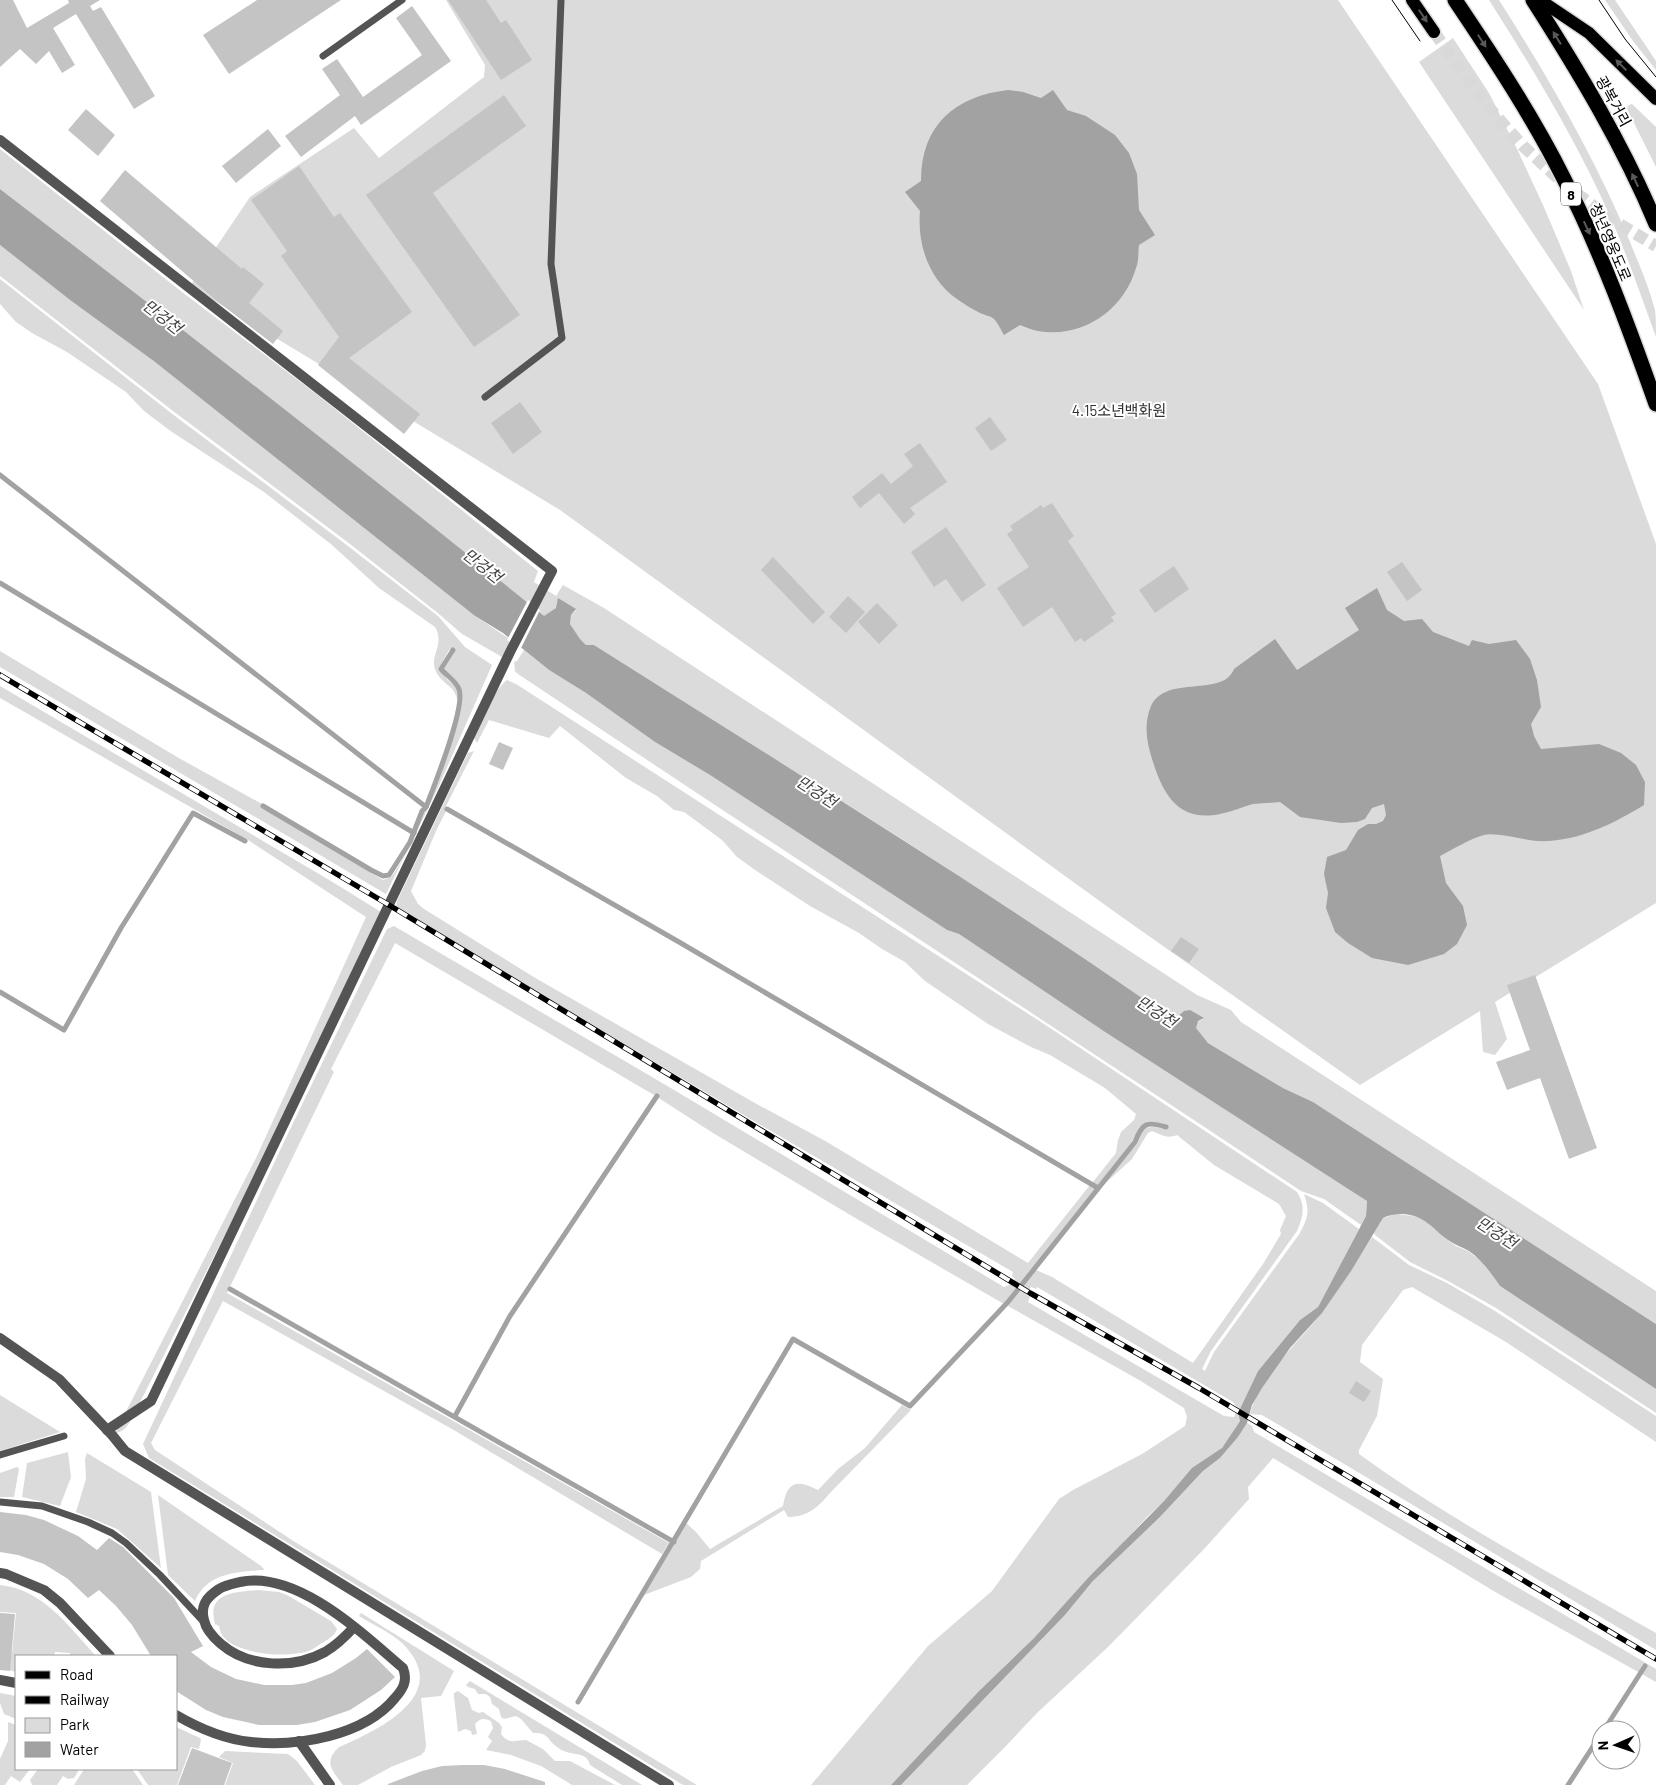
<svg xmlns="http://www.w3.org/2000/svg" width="1656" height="1785" font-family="Barlow,'Noto Sans KR',sans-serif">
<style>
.green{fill:#dbdbdb;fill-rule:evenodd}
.water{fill:#a2a2a2}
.pier{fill:#fff}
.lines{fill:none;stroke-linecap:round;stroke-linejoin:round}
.stream{stroke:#a2a2a2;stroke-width:5}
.building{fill:#c4c4c4}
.primary-tunnel{stroke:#d9d9d9;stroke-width:12;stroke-dasharray:12 6;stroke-linecap:butt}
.primary-casing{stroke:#dbdbdb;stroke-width:15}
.highway-casing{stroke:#dbdbdb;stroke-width:18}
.lane{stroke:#545454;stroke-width:7}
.street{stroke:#545454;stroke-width:10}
.primary{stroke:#000;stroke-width:12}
.highway{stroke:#000;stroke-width:15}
.tram{stroke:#000;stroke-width:1}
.rail-casing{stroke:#000;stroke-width:5.5}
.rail{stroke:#fff;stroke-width:4;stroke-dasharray:11;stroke-linecap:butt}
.oneway{fill:#595959}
.labels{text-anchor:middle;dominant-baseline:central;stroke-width:4;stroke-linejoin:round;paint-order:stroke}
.shield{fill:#fff;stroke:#4c4c4c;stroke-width:1}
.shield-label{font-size:14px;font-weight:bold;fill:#000}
.street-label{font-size:15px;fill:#000;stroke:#fff}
.park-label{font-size:15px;fill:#323232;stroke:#fff}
.water-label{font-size:16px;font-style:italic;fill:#434343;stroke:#fff}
</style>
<rect width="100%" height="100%" fill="#fff"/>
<g class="green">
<path d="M 446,0 L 1338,0 L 1598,384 L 1656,544 L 1656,903 L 1495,1002 L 1507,1039 L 1495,1055 L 1483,1052 L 1480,1011 L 1360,1085 L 1119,915 L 560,510 L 190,286 L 250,197 L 354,128 L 379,158 L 484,77 L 485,65 Z"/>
<path d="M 1489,0 L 1499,0 C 1548,77 1595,157 1630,242 C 1639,264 1649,287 1655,310 C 1656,318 1656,328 1656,337 C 1641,296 1627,255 1610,216 C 1576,140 1533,69 1489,0 Z"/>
<path d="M 1605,0 L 1615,0 L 1656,61 L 1656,70 L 1633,41 Z"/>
<path d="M 1453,38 L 1489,93 L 1518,151 L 1543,205 L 1571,271 L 1584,310 L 1419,62 Z"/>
<path d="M 1632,104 L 1656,127 L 1656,167 L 1629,113 L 1627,108 L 1629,105 Z"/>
<path d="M 0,149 L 182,292 L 315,393 L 538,571 L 534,582 L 556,596 L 563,585 L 604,608 L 1197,995 L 1231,1010 L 1241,1022 L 1656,1291 L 1656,1324 L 1313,1102 L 1283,1088 L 1208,1043 L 1195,1028 L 1198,1021 L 1204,1019 L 1178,1015 L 1174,1020 C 986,888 788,768 594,645 L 586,645 L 580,640 L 570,624 L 571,615 L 576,610 L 556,608 L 544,617 C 365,471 183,329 0,189 Z"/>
<path d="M 0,245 L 70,300 L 155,362 L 475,616 L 511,640 L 502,657 L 462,634 L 439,614 L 350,544 L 173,411 L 0,276 Z"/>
<path d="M 0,279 L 171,413 L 348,546 L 438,616 L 465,647 L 492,665 L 437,790 L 386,894 L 0,667 L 0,651 L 177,757 L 262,804 L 261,807 L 266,810 L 383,880 C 386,879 389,878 391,877 C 408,862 468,709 461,688 C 458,680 449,676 444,669 L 454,653 L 453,650 L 449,650 L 439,668 L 447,679 L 458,689 L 458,701 C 457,698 455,693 453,690 C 447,683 438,679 435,669 C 430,655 445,644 435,627 L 379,588 L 332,545 L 264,492 L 172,432 L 144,411 L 126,392 L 67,352 L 32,333 L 16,322 L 0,304 Z"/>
<path d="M 524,650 L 549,670 L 586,693 L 655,742 L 710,775 L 947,930 L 959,934 L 1105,1032 L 1354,1192 L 1367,1201 L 1366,1216 L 1361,1225 L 1324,1199 L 1301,1191 C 1041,1018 778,848 518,674 L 515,671 L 514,662 L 517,661 Z"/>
<path d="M 507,680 L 516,684 L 1041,1022 L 1297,1192 C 1306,1206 1303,1217 1297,1231 L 1211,1351 L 1202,1369 L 1205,1371 L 1214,1352 L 1300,1233 C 1308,1217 1310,1212 1304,1194 L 1323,1203 L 1359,1229 L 1318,1307 L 1300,1320 L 1258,1371 L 1238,1413 L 1240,1421 L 1222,1448 L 1147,1517 L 1034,1638 L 978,1692 L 891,1785 L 811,1785 L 928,1646 L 992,1591 L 1059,1499 L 1073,1490 L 1142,1454 L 1185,1426 L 1187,1417 L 1184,1408 L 1139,1380 L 1008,1306 L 1036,1270 L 1052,1277 L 1193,1363 L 1263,1264 L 1281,1234 L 1280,1230 L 1286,1216 L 1279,1204 L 1214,1165 L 1177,1135 C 1168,1139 1161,1135 1152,1131 L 1148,1133 L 1132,1159 L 1100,1188 L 1137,1143 L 1140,1132 C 1154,1122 1158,1131 1168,1127 L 1167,1125 L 1155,1122 L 1146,1123 L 1139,1128 L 1129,1147 L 1097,1187 L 1092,1183 L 1116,1153 L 1118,1140 L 1121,1132 L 1134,1120 L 1136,1114 L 1105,1088 L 1050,1055 L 1031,1047 L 988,1024 L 925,981 L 905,962 L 882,949 L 859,933 L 810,906 L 758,872 L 737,857 L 722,840 L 684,812 L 674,810 L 657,796 L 626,778 L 560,726 L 549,738 L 489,720 L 477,743 L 474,738 C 481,723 493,690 507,680 ZM 1031,1287 L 1036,1289 L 1037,1287 L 1233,1402 L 1237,1408 L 1234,1417 L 1224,1416 L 1028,1302 L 1030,1297 L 1026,1294 Z"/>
<path d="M 0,686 L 331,881 L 381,912 L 309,1069 L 131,1420 C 127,1427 124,1432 115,1433 L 256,1158 L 366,917 L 248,840 L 0,698 Z"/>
<path d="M 474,751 L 445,808 L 446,811 L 436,831 L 411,891 L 418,904 L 424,909 L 537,979 L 755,1103 L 827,1142 L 1028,1263 L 1090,1185 L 1095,1189 L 1004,1304 L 857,1219 L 713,1133 L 654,1095 L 395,943 L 331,1069 L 334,1072 L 227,1293 L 669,1543 L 662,1554 L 452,1429 L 223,1301 L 151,1443 L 155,1450 L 295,1542 L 697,1785 L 683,1785 L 149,1458 L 143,1444 L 283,1144 L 387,929 L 394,926 L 664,1084 L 1004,1287 L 1014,1283 L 1015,1279 L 1012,1276 L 1013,1272 L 747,1117 L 398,909 L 396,906 L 397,901 L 468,753 Z"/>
<path d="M 1396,1214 L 1420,1217 L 1445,1238 L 1456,1246 L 1468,1251 L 1481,1261 L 1490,1272 L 1500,1286 L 1656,1389 L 1656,1413 L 1496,1308 L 1448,1281 L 1410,1262 L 1375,1235 L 1374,1233 L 1383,1218 Z"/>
<path d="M 1372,1237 L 1409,1265 L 1447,1283 L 1495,1311 L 1656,1416 L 1656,1442 L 1506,1342 L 1412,1287 L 1403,1290 L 1362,1345 L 1360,1362 L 1383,1379 L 1377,1416 L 1359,1450 L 1359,1454 C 1453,1522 1556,1576 1656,1633 L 1656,1650 L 1262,1415 L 1250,1414 C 1261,1373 1298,1344 1323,1311 C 1340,1287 1355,1262 1372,1237 Z"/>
<path d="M 0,1395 L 60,1432 L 0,1451 Z"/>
<path d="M 902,1405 L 911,1410 L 830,1493 C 818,1507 808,1517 788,1517 L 784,1510 L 701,1561 L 700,1569 L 691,1577 L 644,1595 L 686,1523 L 696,1532 L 710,1549 L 783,1506 C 787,1481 797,1479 818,1490 L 838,1469 L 865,1448 Z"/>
<path d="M 1247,1423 L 1252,1426 L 1254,1432 L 1646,1663 L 1656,1669 L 1656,1682 L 1497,1593 L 1273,1458 L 1248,1487 L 1249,1499 L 1205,1548 L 1109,1646 L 1037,1713 L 1006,1746 L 967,1785 L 901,1785 L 1065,1615 L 1092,1582 L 1159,1518 L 1203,1471 L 1220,1458 L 1238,1437 Z"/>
<path d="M 68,1452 L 71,1477 L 60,1506 L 22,1497 L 27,1463 Z"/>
<path d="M 87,1453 L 151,1492 L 161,1568 L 117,1529 L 76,1512 L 86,1479 L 85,1459 Z"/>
<path d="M 17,1467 L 19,1469 L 14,1497 L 0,1497 L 0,1473 Z"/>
<path d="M 158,1495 L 261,1566 L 264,1569 L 263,1570 C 236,1572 207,1573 195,1601 L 168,1575 Z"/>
<path d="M 0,1585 C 43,1589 69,1627 96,1656 L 70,1656 L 70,1653 L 55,1652 L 54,1656 L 16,1656 L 16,1672 L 6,1669 L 1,1653 L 12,1653 L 16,1613 L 0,1612 Z"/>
<path d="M 258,1590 L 279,1592 L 287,1595 L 331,1621 L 337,1629 C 335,1635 330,1638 324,1642 C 320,1644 315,1648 311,1650 C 292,1659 231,1655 221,1633 C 220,1631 220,1628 219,1626 L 215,1624 C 206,1592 235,1592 258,1590 Z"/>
<path d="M 361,1613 L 454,1671 L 441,1696 L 421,1698 L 426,1745 L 425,1751 L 421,1755 L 391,1767 L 358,1785 L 343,1785 C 332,1770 323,1762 339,1747 C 380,1729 454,1694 402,1643 C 390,1632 373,1625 359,1616 Z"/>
<path d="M 470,1681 L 642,1785 L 622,1785 L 590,1765 C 586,1749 570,1758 557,1747 C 547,1740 549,1732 533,1733 L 521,1719 L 516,1716 L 504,1719 L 501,1717 L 499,1709 L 492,1704 L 490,1697 L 486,1694 L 478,1694 L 475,1689 L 468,1687 L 466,1685 Z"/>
<path d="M 458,1691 L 468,1698 L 472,1710 L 479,1713 L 483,1712 L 499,1723 L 502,1727 L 501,1734 C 509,1745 515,1740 526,1740 L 543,1749 L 555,1761 L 570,1761 L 615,1785 L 572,1785 L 541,1766 L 511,1755 L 486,1750 L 492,1741 L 488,1737 L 493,1728 L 491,1721 C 484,1718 480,1718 475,1724 L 477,1734 L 472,1735 L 471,1731 L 465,1729 L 458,1732 L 454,1697 L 454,1693 Z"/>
<path d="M 0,1693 L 16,1696 L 16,1719 L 4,1714 L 0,1703 Z"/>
<path d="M 8,1722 L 16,1725 L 16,1769 L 30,1769 L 20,1782 L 11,1776 L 5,1785 L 0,1785 L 0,1759 L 8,1741 Z"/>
<path d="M 176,1727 L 200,1738 L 201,1740 L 199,1749 L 191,1747 L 177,1785 L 148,1785 L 137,1769 L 176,1769 Z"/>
<path d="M 225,1751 L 288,1754 L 297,1761 L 315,1785 L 225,1785 L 233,1763 L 219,1757 Z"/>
<path d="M 38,1769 L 79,1769 L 79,1770 L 74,1778 L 68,1779 L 63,1776 L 57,1785 L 32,1785 L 30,1780 Z"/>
<path d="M 83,1769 L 132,1769 L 143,1785 L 74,1785 L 83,1771 Z"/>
</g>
<g class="water">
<path d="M 1008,90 L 1023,92 L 1041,98 L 1053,90 L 1067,110 L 1086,116 L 1115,135 L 1129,153 L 1137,174 L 1139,210 L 1155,235 L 1139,245 C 1138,252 1139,261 1136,268 C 1124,310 1082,339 1038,331 C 1032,330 1026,327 1020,325 L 1004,335 C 1001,330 998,323 994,319 C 991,316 984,315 980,313 C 972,309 964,304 957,299 C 929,280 917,244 920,211 L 905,192 L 921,181 C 921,125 955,96 1008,90 Z"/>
<path d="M 0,189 C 183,329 365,471 544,616 L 556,608 L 558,598 L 576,609 L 571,615 L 570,624 L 580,639 L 586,645 L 594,645 C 788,768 985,888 1174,1020 L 1184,1011 L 1190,1010 L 1204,1018 L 1198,1021 L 1196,1028 L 1208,1043 L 1283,1088 L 1313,1102 L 1656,1324 L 1656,1389 L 1500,1286 C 1491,1273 1482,1260 1469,1251 C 1462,1247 1455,1245 1448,1240 C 1431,1228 1425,1215 1402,1214 C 1395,1214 1389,1215 1383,1218 L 1351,1271 L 1322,1313 L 1290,1348 L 1262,1388 L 1252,1405 L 1247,1423 L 1238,1437 L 1220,1458 L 1203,1471 L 1159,1518 L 1092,1582 L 1065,1615 L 901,1785 L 891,1785 L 978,1692 L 1034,1638 L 1088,1578 L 1165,1500 L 1192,1468 L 1222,1448 L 1240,1421 L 1238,1413 L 1258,1371 L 1300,1320 L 1318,1307 L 1366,1216 L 1367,1201 L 1105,1032 L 959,934 L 947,930 L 710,775 L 655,742 L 586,693 L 549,670 L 503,633 L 475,616 L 155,362 L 70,300 L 0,245 Z"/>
<path d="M 1377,588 L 1387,610 L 1404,621 L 1422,619 L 1433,632 L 1469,646 L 1472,640 L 1489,644 L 1516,640 L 1530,659 L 1537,680 L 1541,707 L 1531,724 L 1534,736 L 1541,749 L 1599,744 L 1621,753 L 1636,765 L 1645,782 L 1644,805 C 1613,824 1575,843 1537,841 C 1524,840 1495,832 1484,835 C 1469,839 1454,849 1440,856 L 1446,883 L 1463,906 L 1467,925 L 1457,944 L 1444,954 L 1408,965 L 1372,958 L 1348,943 L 1335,932 L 1326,908 L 1328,893 L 1324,874 L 1327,857 L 1346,850 L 1358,830 L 1368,824 L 1376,824 L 1383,821 L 1386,815 L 1384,804 L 1372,808 L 1365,819 L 1357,822 L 1341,823 L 1300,817 L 1280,802 C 1271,803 1262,803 1253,804 C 1242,807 1231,812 1220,814 C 1180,822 1164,797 1153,762 C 1147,744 1143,725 1151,706 C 1166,674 1223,698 1234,669 L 1275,639 L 1297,670 L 1359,630 L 1345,608 Z"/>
</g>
<path class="pier" d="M 528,600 L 540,610 L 520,650 L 507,640 Z"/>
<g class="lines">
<g class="stream">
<path d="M 0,475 L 426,807"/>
<path d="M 0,583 L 414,833"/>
<path d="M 263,806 L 371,870 L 383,876 L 389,875 L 410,842 L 422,811 L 426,807 C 434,786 466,707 459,689 C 456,681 447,676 441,669 L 453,650"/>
<path d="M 447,809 L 679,942 L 1098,1188"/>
<path d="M 0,992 L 64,1030 L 121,928 L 193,813 L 245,841"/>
<path d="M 230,1289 L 674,1542"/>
<path d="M 455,1416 L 510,1316 L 657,1096"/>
<path d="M 578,1702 L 793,1339 L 910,1406 L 1008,1302 L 1135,1142 C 1142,1123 1147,1121 1166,1127"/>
<path d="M 1604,1730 L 1645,1666"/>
<path d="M 1568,1785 L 1601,1734"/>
</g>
</g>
<g class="building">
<path d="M 0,0 L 13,0 L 27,28 L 69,3 L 68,0 L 100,0 L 90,6 L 93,11 L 101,7 L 155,96 L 134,109 L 76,14 L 53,28 L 75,65 L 62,73 L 49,51 L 36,64 L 20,49 L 0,67 Z"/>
<path d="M 257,0 L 341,0 L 229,74 L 203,35 Z"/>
<path d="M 448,0 L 486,0 L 501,23 L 506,20 L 532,60 L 501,80 Z"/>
<path d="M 412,6 L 451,61 L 361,125 L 355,116 L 301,157 L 285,136 L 340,95 L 322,69 L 337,59 L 363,97 L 422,55 L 396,18 Z"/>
<path d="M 504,95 L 526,126 L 433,193 L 520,315 L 474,347 L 366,195 Z"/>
<path d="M 86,109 L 115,135 L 98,156 L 68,130 Z"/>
<path d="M 268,129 L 281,146 L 236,183 L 222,166 Z"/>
<path d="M 299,166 L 334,217 L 340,213 L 412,312 L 349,358 L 420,414 L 404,434 L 318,365 L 339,337 L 281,256 L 287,251 L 251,200 Z"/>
<path d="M 125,170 L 242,269 L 243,267 L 264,284 L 249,303 L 283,331 L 273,344 L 217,301 L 100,201 Z"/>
<path d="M 520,402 L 542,432 L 513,454 L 491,423 Z"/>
<path d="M 990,417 L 1007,440 L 991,451 L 975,428 Z"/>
<path d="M 920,443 L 947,482 L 910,508 L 915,514 L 904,524 L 879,493 L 860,508 L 852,497 L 882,473 L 891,484 L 913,466 L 904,454 Z"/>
<path d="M 1052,503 L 1074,536 L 1068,541 L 1116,614 L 1111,617 L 1114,621 L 1084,642 L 1081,638 L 1075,642 L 1052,607 L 1023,627 L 997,588 L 1029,567 L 1007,534 L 1013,530 L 1010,526 L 1041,505 L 1043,508 Z"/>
<path d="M 946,527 L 986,585 L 962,602 L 946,579 L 934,587 L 911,552 Z"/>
<path d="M 773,557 L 825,612 L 813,624 L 761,570 Z"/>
<path d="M 1402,562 L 1422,590 L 1407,601 L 1387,572 Z"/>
<path d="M 1174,566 L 1189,589 L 1155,613 L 1139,590 Z"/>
<path d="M 848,596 L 865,612 L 846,633 L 829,617 Z"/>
<path d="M 877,603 L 898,625 L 879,644 L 858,622 Z"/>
<path d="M 499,742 L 513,748 L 503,770 L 489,764 Z"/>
<path d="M 1181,937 L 1199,949 L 1189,963 L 1171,951 Z"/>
<path d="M 1535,975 L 1597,1148 L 1569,1159 L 1540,1078 L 1507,1090 L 1496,1062 L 1530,1050 L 1507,985 Z"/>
<path d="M 1356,1381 L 1371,1391 L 1364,1402 L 1349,1393 Z"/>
<path d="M 0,1512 L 26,1515 L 44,1520 L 78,1536 L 97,1550 L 109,1538 L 123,1547 L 174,1598 L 203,1646 L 191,1652 L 211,1667 L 236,1679 L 264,1685 L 292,1685 L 306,1683 L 332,1673 L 356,1658 L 367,1649 L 395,1677 L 381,1690 L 350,1710 L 315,1722 L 297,1725 L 259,1725 L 223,1717 L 206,1710 L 176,1691 L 176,1656 L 151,1656 L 132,1625 L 116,1606 L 99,1590 L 88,1598 L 68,1579 L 44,1564 L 18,1555 L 0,1552 Z"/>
<path d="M 0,1613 L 15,1614 L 10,1671 L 0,1670 Z"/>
<path d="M 192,1748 L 232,1763 L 224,1785 L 178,1785 Z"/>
<path d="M 463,1765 L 484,1765 L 505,1769 L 545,1782 L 545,1785 L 388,1785 L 388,1784 L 422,1771 L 442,1766 Z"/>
</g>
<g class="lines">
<path class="primary-tunnel" d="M 1434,32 L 1483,101 L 1523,146 L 1563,183 L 1611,219 L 1656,246"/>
<defs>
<g id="primary">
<path d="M 1412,0 L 1434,32"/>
<path d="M 1540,0 L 1589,33 L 1656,99"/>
</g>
<g id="highway">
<path d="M 1455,0 C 1494,58 1533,117 1564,179 C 1601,251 1629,328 1656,404"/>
<path d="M 1533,0 C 1579,72 1623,145 1656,224"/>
</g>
</defs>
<use href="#primary" class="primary-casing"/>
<use href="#highway" class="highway-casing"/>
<g class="lane">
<path d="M 323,56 L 402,0"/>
<path d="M 485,397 L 562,338 L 551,264 L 561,0"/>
<path d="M 0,1455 L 64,1436"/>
<path d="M 0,1502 L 42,1506 L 88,1522 L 112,1533 L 126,1543 L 160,1575 L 203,1621"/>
</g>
<g class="street">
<path d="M 0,140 L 552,571 L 511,650 L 151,1401 L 107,1430"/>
<path d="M 0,1338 L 59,1379 L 112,1435 L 125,1451 L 669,1785"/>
<path d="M 0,1573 L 6,1574 L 44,1590 L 60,1603 L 110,1656"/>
<path d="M 0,1680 L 16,1683"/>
<path d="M 176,1715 C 200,1729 223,1739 251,1742 C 297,1747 364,1736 395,1698 C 403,1689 408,1681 403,1668 C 363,1634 297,1570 240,1582 C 232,1584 226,1585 219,1589 C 207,1597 200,1605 204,1620 C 206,1630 214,1638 221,1644 C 249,1668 294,1669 325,1652 C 337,1645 345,1637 354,1627"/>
<path d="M 299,1741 L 330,1785"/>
</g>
<use href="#primary" class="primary"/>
<use href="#highway" class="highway"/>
<g class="tram">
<path d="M 1392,0 L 1420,41"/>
<path d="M 1599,0 L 1625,39 L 1656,77"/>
</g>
<defs>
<path id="rail" d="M 0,675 L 389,905 L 1030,1293 L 1199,1388 L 1656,1659"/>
</defs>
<use href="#rail" class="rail-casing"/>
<use href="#rail" class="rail"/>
</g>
<defs><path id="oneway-solid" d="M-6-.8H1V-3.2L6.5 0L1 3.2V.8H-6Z" transform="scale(1.25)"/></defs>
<g class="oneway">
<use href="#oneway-solid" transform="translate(1423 16) rotate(56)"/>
<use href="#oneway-solid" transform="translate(1557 38) rotate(-122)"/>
<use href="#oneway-solid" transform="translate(1482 41) rotate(57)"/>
<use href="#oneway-solid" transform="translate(1621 65) rotate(-135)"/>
<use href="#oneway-solid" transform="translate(1635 180) rotate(-115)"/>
<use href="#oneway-solid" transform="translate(1587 228) rotate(65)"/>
</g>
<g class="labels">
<rect class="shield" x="1561" y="182.5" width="20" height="23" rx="4"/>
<g class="shield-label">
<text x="1571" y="194">8</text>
</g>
<g class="street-label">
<text transform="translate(1614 101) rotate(61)">광복거리</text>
<text transform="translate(1611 242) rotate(67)">청년영웅도로</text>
</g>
<g class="park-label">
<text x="1119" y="410">4.15소년백화원</text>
</g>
<g class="water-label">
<text transform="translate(163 316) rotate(38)">만겅천</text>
<text transform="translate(483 565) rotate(38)">만겅천</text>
<text transform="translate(817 791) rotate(33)">만겅천</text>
<text transform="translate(1157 1011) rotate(33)">만겅천</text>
<text transform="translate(1497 1232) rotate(33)">만겅천</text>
</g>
</g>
<rect x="15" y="1655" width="162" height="115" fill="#ffffff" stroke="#999999"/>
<rect x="25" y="1671" width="25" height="8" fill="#000000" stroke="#999999"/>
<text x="60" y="1680" font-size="15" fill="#000000">Road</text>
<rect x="25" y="1696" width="25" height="8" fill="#000000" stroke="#999999"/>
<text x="60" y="1705" font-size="15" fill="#000000">Railway</text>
<rect x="25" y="1718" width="25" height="15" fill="#dbdbdb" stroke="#999999"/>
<text x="60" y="1730" font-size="15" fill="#000000">Park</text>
<rect x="25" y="1742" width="25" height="15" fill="#a2a2a2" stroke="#999999"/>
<text x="60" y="1755" font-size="15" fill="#000000">Water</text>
<g transform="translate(1616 1745) rotate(268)"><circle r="24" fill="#ffffff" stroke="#999999"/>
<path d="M0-4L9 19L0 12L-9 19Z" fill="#000000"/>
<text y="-8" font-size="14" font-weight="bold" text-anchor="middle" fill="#000000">N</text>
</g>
</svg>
